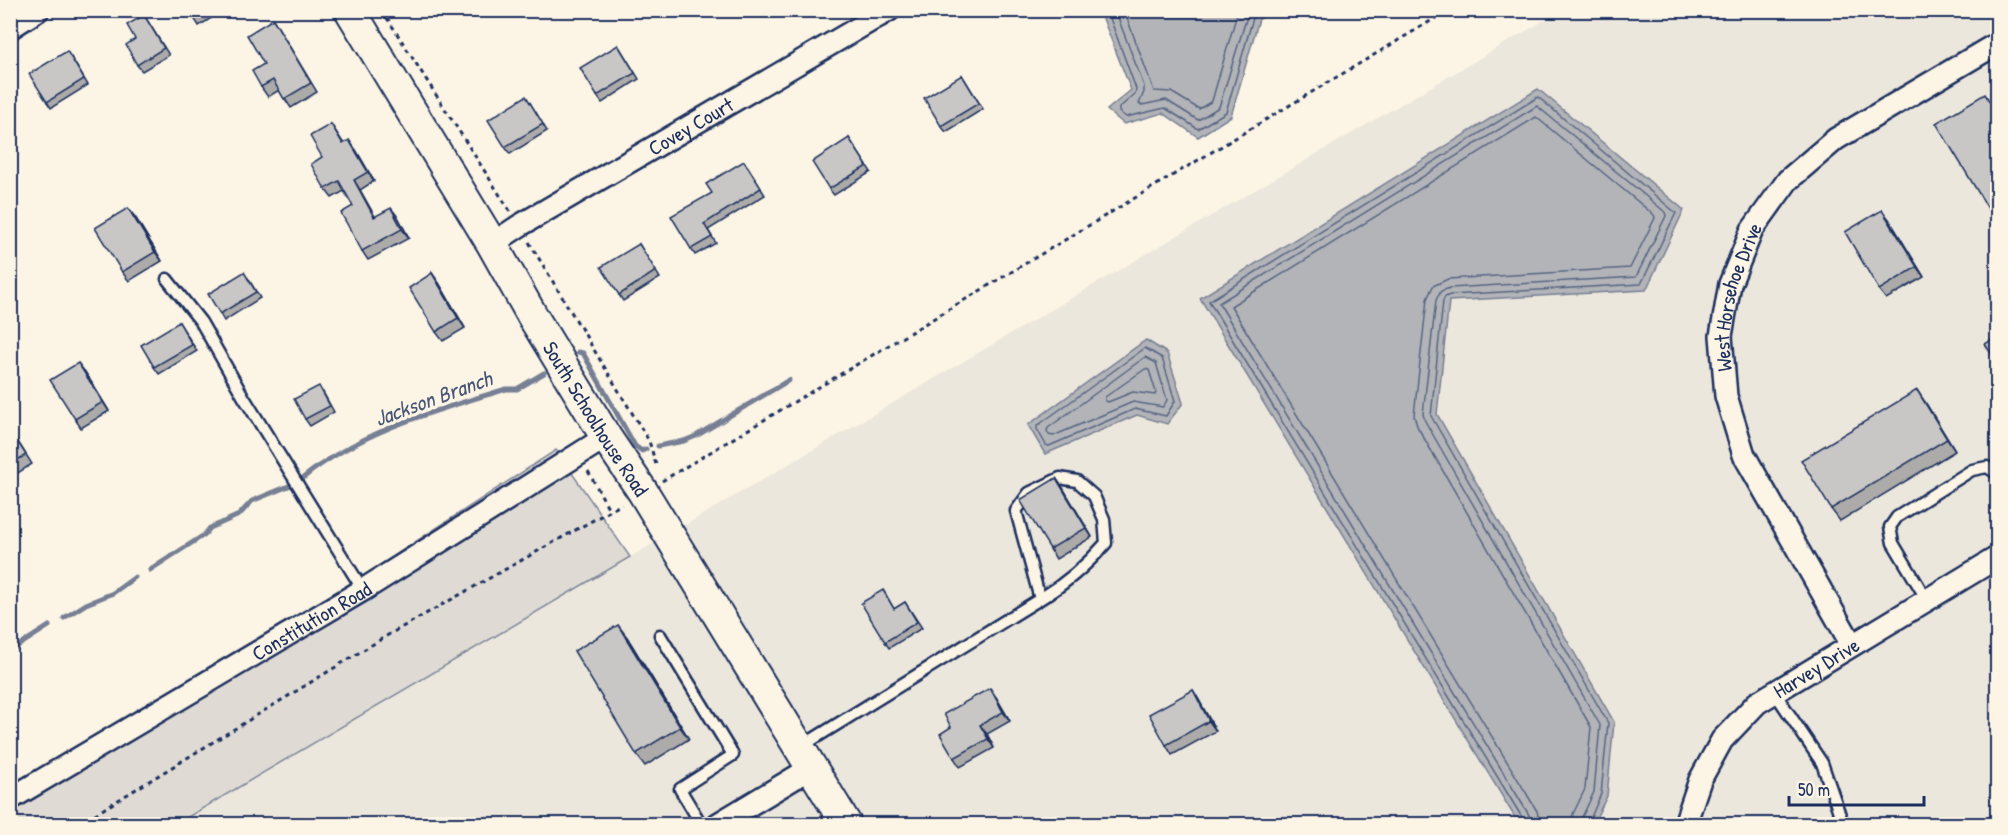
<svg xmlns="http://www.w3.org/2000/svg" width="2008" height="835" font-family="'Patrick Hand',sans-serif">
<style>
.built{fill:#ece7dc}
.green{fill:#dfdbd4;stroke:#7d8599;stroke-width:1.5}
.water{fill:#b2b4b8;stroke:#767f94;stroke-width:1.5}
.lines{fill:none;stroke-linecap:round;stroke-linejoin:round}
.shore{stroke:#576482;stroke-width:1.5}
.stream{stroke:#767f94;stroke-width:5}
.lane-casing{stroke:#1b2f5e;stroke-width:15}
.street-casing{stroke:#1b2f5e;stroke-width:26}
.secondary-casing{stroke:#1b2f5e;stroke-width:34}
.path{stroke:#1b2f5e;stroke-width:3;stroke-dasharray:4.5 4.5;stroke-linecap:butt}
.lane{stroke:#fcf5e5;stroke-width:10}
.street{stroke:#fcf5e5;stroke-width:21}
.secondary{stroke:#fcf5e5;stroke-width:30}
.wall{fill:#acabaa;stroke:#1b2f5e;stroke-width:1.5}
.shaded-wall{fill:#8c8b8b;stroke:#1b2f5e;stroke-width:1.5}
.building{fill:#c8c7c6;stroke:#1b2f5e;stroke-width:1.5}
.labels{text-anchor:middle;dominant-baseline:central;stroke-width:6;stroke-linejoin:round;paint-order:stroke}
.street-label{font-size:21px;fill:#1b2f5e;stroke:#fcf5e5}
.water-label{font-size:22px;font-style:italic;fill:#485779;stroke:#fcf5e5}
</style>
<rect width="100%" height="100%" fill="#fcf5e5"/>
<filter id="ink" filterUnits="userSpaceOnUse"><feTurbulence type="fractalNoise" baseFrequency=".0167" numOctaves="2"/><feDisplacementMap in="SourceGraphic" scale="12" xChannelSelector="R" yChannelSelector="G"/><feConvolveMatrix kernelMatrix="1 2 1 2 8 2 1 2 1" color-interpolation-filters="sRGB"/></filter>
<g filter="url(#ink)">
<path class="built" d="M 1560,11 L 1997,11 L 1997,824 L 176,824 Z"/>
<path class="green" d="M 556,450 L 630,557 L 176,824 L 11,824 L 10,790 L 271,636 Z"/>
<g class="water">
<path d="M 1100,11 L 1274,11 L 1259,19 L 1231,116 L 1198,137 L 1163,113 L 1124,124 L 1107,110 L 1131,90 Z"/>
<path d="M 1538,89 L 1684,210 L 1646,290 L 1449,301 L 1437,414 L 1614,722 L 1607,796 L 1593,824 L 1519,824 L 1200,298 Z"/>
<path d="M 1146,340 L 1167,353 L 1183,403 L 1167,424 L 1137,415 L 1045,454 L 1028,425 Z"/>
</g>
<g class="lines">
<g class="shore">
<path d="M 1107,10 L 1136,89 L 1135,94 L 1119,108 L 1119,112 L 1126,117 L 1165,108 L 1198,129 L 1226,112 L 1253,18 L 1262,10"/>
<path d="M 1115,10 L 1144,86 L 1144,92 L 1139,104 L 1142,105 L 1166,100 L 1198,120 L 1219,107 L 1249,10"/>
<path d="M 1124,10 L 1154,91 L 1171,92 L 1199,109 L 1212,101 L 1238,10"/>
<path d="M 1145,348 L 1162,358 L 1175,401 L 1166,416 L 1135,409 L 1049,446 L 1046,445 L 1037,429 L 1037,426 Z"/>
<path d="M 1145,357 L 1156,363 L 1167,400 L 1163,407 L 1133,402 L 1053,436 L 1049,435 L 1047,431 L 1048,428 Z"/>
<path d="M 1145,369 L 1149,370 L 1156,392 L 1155,395 L 1133,392 L 1108,402 L 1105,401 L 1105,397 Z"/>
<path d="M 1524,824 L 1523,819 L 1209,301 L 1538,97 L 1676,213 L 1641,284 L 1450,295 L 1445,297 L 1443,301 L 1431,416 L 1608,723 L 1601,794 L 1588,824"/>
<path d="M 1531,824 L 1529,815 L 1219,303 L 1537,106 L 1665,212 L 1666,216 L 1636,277 L 1450,288 L 1441,291 L 1436,300 L 1423,414 L 1425,421 L 1600,725 L 1594,792 L 1582,817 L 1581,824"/>
<path d="M 1540,824 L 1537,811 L 1231,306 L 1536,117 L 1654,215 L 1655,218 L 1630,268 L 1448,279 L 1433,286 L 1427,299 L 1414,415 L 1417,426 L 1591,727 L 1585,789 L 1573,814 L 1571,824"/>
</g>
<g class="stream">
<path d="M 578,352 L 583,353 L 635,446 L 642,451 L 646,449"/>
<path d="M 658,446 L 684,441 L 696,436 L 789,380"/>
<path d="M 303,478 C 362,430 435,411 506,389 L 517,389 L 544,373"/>
<path d="M 150,570 L 204,535 L 210,528 L 239,515 L 252,501 L 291,485"/>
<path d="M 64,618 L 86,604 L 113,593 L 135,577"/>
<path d="M 10,651 L 49,626"/>
</g>
<defs>
<g id="lane">
<path d="M 167,279 L 201,322 L 243,396 L 363,590"/>
<path d="M 1927,600 L 1893,543 L 1890,527 L 1897,517 L 1972,470 L 1987,467 L 1998,474"/>
<path d="M 660,635 L 733,755 L 680,789 L 701,824"/>
<path d="M 1775,693 L 1822,763 L 1841,818 L 1841,824"/>
<path d="M 802,746 L 1040,599 C 1065,584 1087,565 1106,543 L 1104,519 L 1094,496 L 1077,481 L 1060,478 L 1029,493 L 1016,511 L 1040,599"/>
</g>
<g id="street">
<path d="M 10,28 L 38,10"/>
<path id="s1" d="M 492,244 L 519,226 L 889,10"/>
<path id="s2" d="M 1852,645 L 1744,455 L 1726,396 L 1721,336 L 1730,284 L 1752,230 L 1788,180 L 1836,139 L 1998,43"/>
<path id="s3" d="M 10,799 L 363,590 L 606,437"/>
<path d="M 718,824 L 811,768"/>
<path id="s4" d="M 1685,824 L 1700,780 L 1722,740 L 1757,703 L 1998,557"/>
</g>
<g id="secondary">
<path id="s5" d="M 350,10 L 492,244 L 533,317 L 606,437 L 643,492 L 846,824"/>
</g>
</defs>
<use href="#lane" class="lane-casing"/>
<use href="#street" class="street-casing"/>
<use href="#secondary" class="secondary-casing"/>
<g class="path">
<path d="M 382,10 L 510,211"/>
<path d="M 529,242 L 649,441 L 657,468"/>
<path d="M 588,471 L 610,511"/>
<path d="M 662,481 L 1449,10"/>
<path d="M 79,824 L 388,635 L 622,504"/>
</g>
<use href="#lane" class="lane"/>
<use href="#street" class="street"/>
<use href="#secondary" class="secondary"/>
</g>
<g class="wall">
<path d="M 189,10 L 224,10 L 199,26 Z"/>
<path d="M 144,15 L 169,55 L 142,71 L 137,65 L 135,39 Z"/>
<path d="M 273,19 L 317,92 L 291,108 L 279,90 L 268,97 L 261,87 L 264,64 Z"/>
<path d="M 618,45 L 639,79 L 602,103 L 597,96 Z"/>
<path d="M 71,57 L 88,85 L 51,108 L 47,102 Z"/>
<path d="M 962,75 L 983,109 L 946,132 L 941,126 Z"/>
<path d="M 530,103 L 547,131 L 510,154 L 505,147 Z"/>
<path d="M 10,112 L 17,122 L 10,126 Z"/>
<path d="M 331,124 L 344,144 L 356,150 L 374,181 L 360,190 L 375,217 L 398,217 L 409,238 L 368,260 L 362,251 L 353,206 L 344,191 L 332,198 L 325,189 L 322,157 Z"/>
<path d="M 849,138 L 871,172 L 834,195 L 829,189 Z"/>
<path d="M 748,167 L 765,195 L 708,230 L 716,243 L 695,255 L 691,249 L 712,193 Z"/>
<path d="M 1882,210 L 1924,277 L 1886,299 L 1879,290 Z"/>
<path d="M 135,217 L 162,261 L 129,281 L 122,272 Z"/>
<path d="M 639,244 L 660,278 L 623,301 L 619,295 Z"/>
<path d="M 432,273 L 439,283 L 465,328 L 443,341 L 436,332 Z"/>
<path d="M 248,278 L 260,298 L 224,321 L 220,314 Z"/>
<path d="M 179,322 L 197,351 L 159,374 L 154,367 Z"/>
<path d="M 85,372 L 109,411 L 81,428 L 75,419 Z"/>
<path d="M 323,392 L 334,412 L 310,426 L 305,419 Z"/>
<path d="M 1925,402 L 1955,451 L 1840,521 L 1831,509 Z"/>
<path d="M 10,429 L 32,464 L 10,478 Z"/>
<path d="M 1063,488 L 1092,537 L 1056,559 L 1050,549 Z"/>
<path d="M 883,590 L 894,609 L 905,602 L 922,628 L 889,648 L 885,642 Z"/>
<path d="M 627,637 L 689,739 L 645,766 L 636,754 Z"/>
<path d="M 1193,690 L 1199,700 L 1216,731 L 1172,755 L 1166,745 Z"/>
<path d="M 996,697 L 1010,721 L 987,734 L 994,748 L 960,767 L 954,758 L 951,727 Z"/>
</g>
<g class="shaded-wall">
<path d="M 349,140 L 356,150 L 374,181 L 368,172 Z"/>
<path d="M 354,180 L 360,190 L 381,227 L 374,217 Z"/>
<path d="M 128,208 L 135,217 L 162,261 L 155,252 Z"/>
<path d="M 391,208 L 398,217 L 409,238 L 402,229 Z"/>
<path d="M 1882,210 L 1889,219 L 1924,277 L 1917,267 Z"/>
<path d="M 432,273 L 439,283 L 465,328 L 458,318 Z"/>
<path d="M 78,363 L 85,372 L 109,411 L 103,402 Z"/>
<path d="M 1917,390 L 1925,402 L 1955,451 L 1947,439 Z"/>
<path d="M 1056,478 L 1063,488 L 1092,537 L 1086,528 Z"/>
<path d="M 618,625 L 627,637 L 689,739 L 680,727 Z"/>
<path d="M 990,688 L 996,697 L 1010,721 L 1003,712 Z"/>
<path d="M 1193,690 L 1199,700 L 1216,731 L 1209,721 Z"/>
<path d="M 980,725 L 987,734 L 994,748 L 988,739 Z"/>
</g>
<g class="building">
<path d="M 189,10 L 209,10 L 194,19 Z"/>
<path d="M 144,15 L 164,48 L 137,65 L 126,45 L 135,39 L 127,25 Z"/>
<path d="M 273,19 L 311,83 L 284,99 L 273,80 L 261,87 L 252,71 L 264,64 L 247,35 Z"/>
<path d="M 618,45 L 635,73 L 597,96 L 580,68 Z"/>
<path d="M 67,51 L 84,79 L 47,102 L 29,74 Z"/>
<path d="M 962,75 L 979,103 L 941,126 L 924,98 Z"/>
<path d="M 1985,94 L 1993,107 L 1998,104 L 1998,225 L 1936,123 Z"/>
<path d="M 526,96 L 543,124 L 505,147 L 488,120 Z"/>
<path d="M 331,124 L 343,144 L 349,140 L 368,172 L 354,180 L 374,217 L 391,208 L 402,229 L 362,251 L 341,213 L 353,206 L 339,181 L 325,189 L 311,164 L 322,157 L 310,136 Z"/>
<path d="M 849,138 L 867,166 L 829,189 L 812,162 Z"/>
<path d="M 744,161 L 761,188 L 704,224 L 712,237 L 691,249 L 671,216 L 712,193 L 706,184 Z"/>
<path d="M 128,208 L 155,252 L 122,272 L 95,228 Z"/>
<path d="M 1882,210 L 1917,267 L 1879,290 L 1845,232 Z"/>
<path d="M 639,244 L 656,271 L 619,295 L 601,267 Z"/>
<path d="M 244,272 L 256,292 L 220,314 L 208,294 Z"/>
<path d="M 432,273 L 458,318 L 436,332 L 409,288 Z"/>
<path d="M 179,322 L 192,345 L 154,367 L 141,345 Z"/>
<path d="M 1998,336 L 1998,364 L 1985,344 Z"/>
<path d="M 78,363 L 103,402 L 75,419 L 50,380 Z"/>
<path d="M 319,386 L 330,406 L 305,419 L 294,399 Z"/>
<path d="M 1917,390 L 1947,439 L 1831,509 L 1801,460 Z"/>
<path d="M 10,430 L 26,455 L 10,464 Z"/>
<path d="M 1056,478 L 1086,528 L 1050,549 L 1020,500 Z"/>
<path d="M 883,590 L 894,609 L 905,602 L 917,622 L 885,642 L 861,603 Z"/>
<path d="M 618,625 L 680,727 L 636,754 L 574,651 Z"/>
<path d="M 990,688 L 1003,712 L 980,725 L 988,739 L 954,758 L 940,734 L 951,727 L 944,714 Z"/>
<path d="M 1193,690 L 1209,721 L 1166,745 L 1149,714 Z"/>
</g>
</g>
<g class="labels">
<g class="street-label">
<text stroke="none"><textPath href="#s1" startOffset="231">Covey Court</textPath></text>
<text stroke="none"><textPath href="#s2" startOffset="382">West Horsehoe Drive</textPath></text>
<text stroke="none"><textPath href="#s5" startOffset="477">South Schoolhouse Road</textPath></text>
<text stroke="none"><textPath href="#s3" startOffset="350">Constitution Road</textPath></text>
<text stroke="none"><textPath href="#s4" startOffset="212">Harvey Drive</textPath></text>
</g>
<g class="water-label">
<text transform="translate(433 398) rotate(-20)">Jackson Branch</text>
</g>
</g>
<rect width="2008" height="835" fill="none" stroke="#fcf5e5" stroke-width="36"/>
<rect x="18" y="18" width="1972" height="799" fill="none" stroke="#1b2f5e" stroke-width="2" filter="url(#ink)"/>
<path d="M1789 796v9h135v-9" fill="none" stroke="#1b2f5e" stroke-width="3"/>
<text x="1798" y="796" font-size="18" fill="#1b2f5e" stroke="#fcf5e5" stroke-width="4.5" paint-order="stroke">50 m</text>
</svg>
